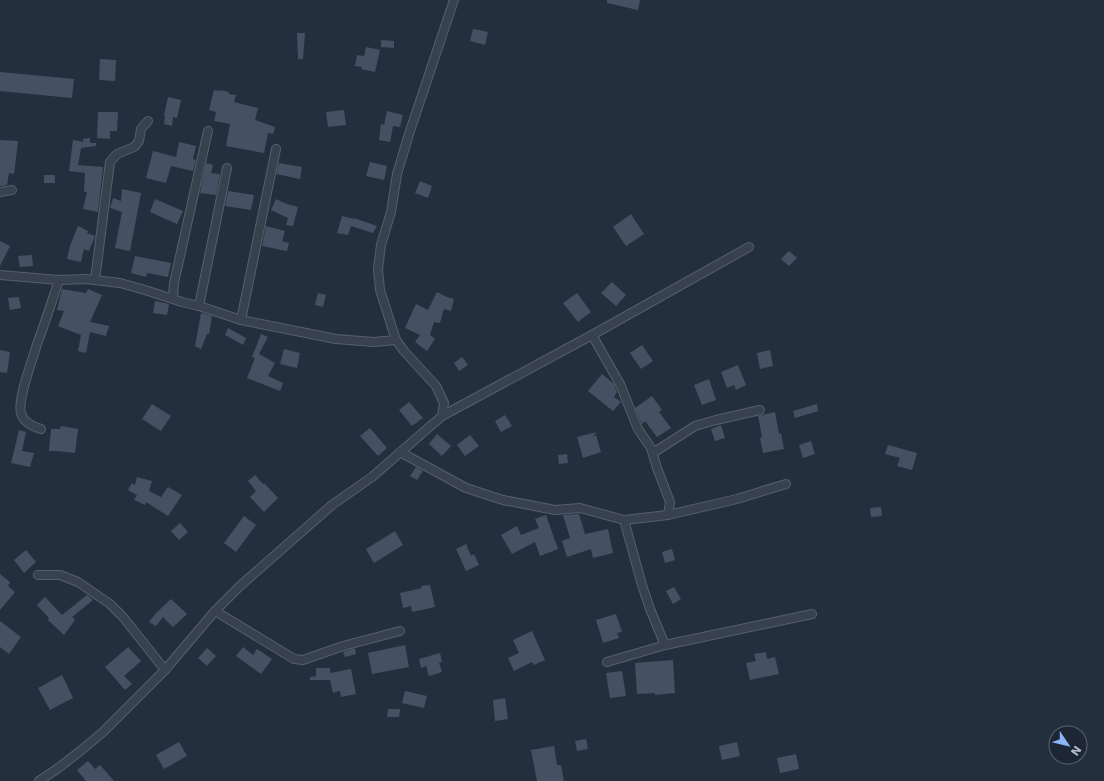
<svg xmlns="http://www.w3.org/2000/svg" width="1104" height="781" font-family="'DejaVu Sans',sans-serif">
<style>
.building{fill:#455162}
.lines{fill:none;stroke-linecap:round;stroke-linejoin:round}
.minor-casing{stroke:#565f6c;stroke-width:10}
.minor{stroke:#38414e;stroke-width:8}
</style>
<rect width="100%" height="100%" fill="#242f3e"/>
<g class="building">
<path d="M 607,0 L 640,0 L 638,10 L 607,3 Z"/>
<path d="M 473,29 L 488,32 L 485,45 L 470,41 Z"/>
<path d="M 297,33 L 305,33 L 303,59 L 298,59 Z"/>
<path d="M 381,40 L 394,41 L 394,48 L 381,47 Z"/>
<path d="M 366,47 L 380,50 L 375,72 L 361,69 L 362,67 L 355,66 L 357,55 L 364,56 Z"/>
<path d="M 100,59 L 116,60 L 115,81 L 99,80 Z"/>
<path d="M 0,72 L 74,79 L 72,98 L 0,91 Z"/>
<path d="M 214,90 L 219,91 L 220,90 L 229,92 L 229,94 L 236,95 L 234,102 L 258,108 L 255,120 L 275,127 L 273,134 L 268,133 L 264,153 L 226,146 L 230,124 L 214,121 L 216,112 L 209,110 Z"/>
<path d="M 168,97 L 181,100 L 177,118 L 173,117 L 172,126 L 164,124 L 165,116 L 164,115 Z"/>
<path d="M 344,110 L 346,125 L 328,127 L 326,112 Z"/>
<path d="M 387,111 L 403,115 L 400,127 L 393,126 L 390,142 L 379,140 L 381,124 L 384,125 Z"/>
<path d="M 98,112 L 118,112 L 117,131 L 110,131 L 110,139 L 97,138 Z"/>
<path d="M 90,138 L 90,143 L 96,143 L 96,146 L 81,148 L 78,165 L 103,167 L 98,212 L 83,209 L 87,192 L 84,192 L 85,173 L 69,171 L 73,140 L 83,142 L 83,139 Z"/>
<path d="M 0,140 L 18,141 L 14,174 L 9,173 L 7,185 L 0,186 Z"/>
<path d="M 179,142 L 196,146 L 193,159 L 196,160 L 193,171 L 171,166 L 166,183 L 146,178 L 153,151 L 176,157 Z"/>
<path d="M 370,162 L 387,166 L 384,180 L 366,176 Z"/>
<path d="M 206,163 L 213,165 L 211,173 L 220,174 L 216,195 L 200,193 Z"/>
<path d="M 279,163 L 302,167 L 300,179 L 276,174 Z"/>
<rect x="44" y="175" width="11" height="8"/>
<path d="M 420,181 L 432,186 L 428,198 L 415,193 Z"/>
<path d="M 122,189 L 141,193 L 130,251 L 115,248 L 122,212 L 110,208 L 113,198 L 121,201 Z"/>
<path d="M 228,191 L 254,195 L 251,210 L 225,206 Z"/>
<path d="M 155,199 L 183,211 L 177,224 L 150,212 Z"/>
<path d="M 276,199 L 284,203 L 298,207 L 293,226 L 286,225 L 288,218 L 271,210 Z"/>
<path d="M 631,214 L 644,234 L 626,246 L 613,227 Z"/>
<path d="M 342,216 L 354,219 L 354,218 L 377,226 L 373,233 L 351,226 L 348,235 L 337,233 Z"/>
<path d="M 78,226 L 88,231 L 87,233 L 95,236 L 89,251 L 84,249 L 81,262 L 67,259 L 70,246 Z"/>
<path d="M 266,226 L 285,231 L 282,241 L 289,243 L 287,251 L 262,246 Z"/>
<path d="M 0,241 L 10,246 L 0,266 Z"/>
<path d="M 789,251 L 797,258 L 789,266 L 781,259 Z"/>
<path d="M 32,255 L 33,266 L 20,267 L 18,256 Z"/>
<path d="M 135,256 L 171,263 L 168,277 L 147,273 L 146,277 L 131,273 Z"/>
<path d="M 612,282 L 626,295 L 616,306 L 601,293 Z"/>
<path d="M 62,289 L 86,293 L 88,289 L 102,295 L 90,322 L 109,326 L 106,336 L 90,332 L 86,353 L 78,351 L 81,335 L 58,326 L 64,311 L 57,310 Z"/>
<path d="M 437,292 L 447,297 L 454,299 L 451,311 L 444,309 L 440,323 L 434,322 L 430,335 L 435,339 L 427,351 L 415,342 L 420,335 L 405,328 L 416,304 L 428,310 Z"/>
<path d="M 318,293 L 326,295 L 323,307 L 315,305 Z"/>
<path d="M 577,293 L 591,312 L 578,322 L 563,303 Z"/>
<path d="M 19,297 L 21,308 L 10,310 L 8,298 Z"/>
<path d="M 155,301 L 169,304 L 167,315 L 153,313 Z"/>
<path d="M 201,313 L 212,316 L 209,334 L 207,334 L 201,349 L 195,346 Z"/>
<path d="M 228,328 L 246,338 L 243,345 L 225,335 Z"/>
<path d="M 261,334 L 268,337 L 259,354 L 275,363 L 268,376 L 283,383 L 280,391 L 247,378 L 255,358 L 252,357 Z"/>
<path d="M 642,345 L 653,361 L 641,369 L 630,353 Z"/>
<path d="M 284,349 L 300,353 L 297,368 L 280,364 Z"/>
<path d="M 0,350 L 10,352 L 7,373 L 0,372 Z"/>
<path d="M 770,350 L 773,366 L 760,369 L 757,353 Z"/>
<path d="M 462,357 L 468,365 L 459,371 L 454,363 Z"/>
<path d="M 738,365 L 746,385 L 736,390 L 734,385 L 727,388 L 721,372 Z"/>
<path d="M 602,374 L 614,384 L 617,392 L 614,397 L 621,402 L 613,411 L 588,391 Z"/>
<path d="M 709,379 L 716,400 L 702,405 L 694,385 Z"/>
<path d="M 652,396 L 662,410 L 659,412 L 671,428 L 657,437 L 645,421 L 642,424 L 635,408 Z"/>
<path d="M 409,402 L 423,418 L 412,426 L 399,410 Z"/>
<path d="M 152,404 L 171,416 L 161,431 L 142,419 Z"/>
<path d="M 817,404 L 818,411 L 795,418 L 793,411 Z"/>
<path d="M 775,412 L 779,434 L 781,433 L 784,449 L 763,453 L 760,438 L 762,437 L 758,416 Z"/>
<path d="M 505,415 L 512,426 L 501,432 L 495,421 Z"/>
<path d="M 721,425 L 725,438 L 715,441 L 711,429 Z"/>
<path d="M 61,426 L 78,429 L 75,453 L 57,451 L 49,451 L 51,429 L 60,429 Z"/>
<path d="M 370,428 L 387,448 L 378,456 L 360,436 Z"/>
<path d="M 19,430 L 26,432 L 22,451 L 34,453 L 30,467 L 11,463 Z"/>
<path d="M 597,432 L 592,437 L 596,435 L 601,452 L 583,458 L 577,437 Z"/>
<path d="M 437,434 L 451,446 L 442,456 L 429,444 Z"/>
<path d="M 470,435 L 479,446 L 465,456 L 457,445 Z"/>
<path d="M 811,441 L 815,454 L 803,458 L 799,445 Z"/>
<path d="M 888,445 L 917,453 L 912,470 L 897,466 L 900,458 L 885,454 Z"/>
<path d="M 567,454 L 568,463 L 559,464 L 558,455 Z"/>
<path d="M 416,467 L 423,471 L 417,480 L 410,476 Z"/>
<path d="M 255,475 L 263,484 L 264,483 L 278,498 L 264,512 L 250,497 L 256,491 L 248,481 Z"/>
<path d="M 137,477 L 152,481 L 149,491 L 161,497 L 168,487 L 182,495 L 168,516 L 146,502 L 145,505 L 134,500 L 137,495 L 128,490 L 132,483 L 135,485 Z"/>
<path d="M 881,507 L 882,516 L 871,517 L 870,508 Z"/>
<path d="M 579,514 L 585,534 L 608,529 L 613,553 L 593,558 L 591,549 L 567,557 L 562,541 L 570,538 L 563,515 Z"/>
<path d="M 546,515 L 558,549 L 540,556 L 535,542 L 512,554 L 501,535 L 517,526 L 521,535 L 539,528 L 535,519 Z"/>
<path d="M 244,516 L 256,525 L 236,552 L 224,543 Z"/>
<path d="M 180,523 L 188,532 L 179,540 L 171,531 Z"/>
<path d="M 395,531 L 403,545 L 374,563 L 366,549 Z"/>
<path d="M 466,544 L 471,556 L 474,554 L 479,565 L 466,571 L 456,549 Z"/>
<path d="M 672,549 L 675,560 L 665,563 L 662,552 Z"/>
<path d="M 26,550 L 36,562 L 24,573 L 14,560 Z"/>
<path d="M 0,574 L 10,582 L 8,586 L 15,592 L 0,610 Z"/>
<path d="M 430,585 L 435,607 L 412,612 L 411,606 L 403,608 L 400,593 L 422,588 L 421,586 Z"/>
<path d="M 674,587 L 681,599 L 673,604 L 666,591 Z"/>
<path d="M 87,595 L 93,600 L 72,617 L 75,620 L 64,635 L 48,620 L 49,618 L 37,605 L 45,597 L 62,615 Z"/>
<path d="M 171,599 L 187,614 L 173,627 L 163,617 L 156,626 L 149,622 L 156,613 Z"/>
<path d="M 616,614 L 622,632 L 617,633 L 619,638 L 603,643 L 596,620 Z"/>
<path d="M 0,621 L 21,637 L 9,654 L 0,647 Z"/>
<path d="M 532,631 L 545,660 L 534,665 L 532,662 L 514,671 L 508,658 L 519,653 L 513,640 Z"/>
<path d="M 405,645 L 409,667 L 372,674 L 368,653 Z"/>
<path d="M 128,647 L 141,661 L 124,676 L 132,684 L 125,690 L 105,667 Z"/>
<path d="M 243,647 L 253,655 L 257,649 L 272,659 L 261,674 L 236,656 Z"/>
<path d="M 207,648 L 216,656 L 207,666 L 198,658 Z"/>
<path d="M 355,648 L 356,654 L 345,657 L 343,652 Z"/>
<path d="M 766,652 L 767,659 L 775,657 L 779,674 L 750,680 L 746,663 L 756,661 L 754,654 Z"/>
<path d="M 440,653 L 442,662 L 439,663 L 442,672 L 429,676 L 426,666 L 421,668 L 419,659 Z"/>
<path d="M 673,660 L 675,693 L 655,695 L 655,693 L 637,694 L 635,663 Z"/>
<path d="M 316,668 L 330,668 L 330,673 L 351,669 L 356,694 L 341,697 L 340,691 L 333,693 L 330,680 L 310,680 L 310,677 L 316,676 Z"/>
<path d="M 622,671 L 626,696 L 610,698 L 606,673 Z"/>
<path d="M 62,675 L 73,698 L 50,710 L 38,688 Z"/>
<path d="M 405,691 L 427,696 L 424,708 L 402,703 Z"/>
<path d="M 505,698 L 508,719 L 495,721 L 493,700 Z"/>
<path d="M 388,709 L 400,709 L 399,717 L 387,717 Z"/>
<path d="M 586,739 L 588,749 L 577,751 L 575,741 Z"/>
<path d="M 179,742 L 187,756 L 164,769 L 156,755 Z"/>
<path d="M 737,742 L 740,756 L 722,760 L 719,746 Z"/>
<path d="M 554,746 L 557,765 L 561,765 L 564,781 L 537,781 L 531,750 Z"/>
<path d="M 796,754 L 799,769 L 780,773 L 777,758 Z"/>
<path d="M 88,761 L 95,769 L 100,765 L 114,781 L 86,781 L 77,770 Z"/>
</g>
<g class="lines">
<defs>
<g id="minor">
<path d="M 0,192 L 12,190"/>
<path d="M 0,275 L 59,280 L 86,279 L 120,283 L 145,290 L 182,302 L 199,306 L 241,320 L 336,339 L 374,342 L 396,340"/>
<path d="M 95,280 L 110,162 L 117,154 L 134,147 L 139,141 L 141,129 L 148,121"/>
<path d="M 173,298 L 174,283 L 208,131"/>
<path d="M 199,306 L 227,168"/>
<path d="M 241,320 L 276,149"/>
<path d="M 592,335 L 620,384 L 638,429 L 651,448 L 657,468 L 670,502 L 668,515"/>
<path d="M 442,416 L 592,335 L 749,247"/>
<path d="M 41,429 C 32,426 24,423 21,413 C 17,399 33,359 37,344 C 45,323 52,301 59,280"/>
<path d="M 400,452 L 466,488 L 503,500 L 555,510 L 580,508 L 624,520 L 668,515 L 737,499 L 786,484"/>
<path d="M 653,453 L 695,426 L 716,420 L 760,410"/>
<path d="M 624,520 L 642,585 L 650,609 L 665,645"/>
<path d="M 38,575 L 60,575 L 78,582 L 110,604 L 123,617 L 165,670"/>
<path d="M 215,611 L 294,659 L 303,660 L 343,646 L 400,631"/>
<path d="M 607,662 L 665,645 L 812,614"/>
<path d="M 39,781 L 57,769 L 79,752 L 103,732 L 165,670 L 215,611 L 241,585 L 332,505 L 372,477 L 442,416 L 444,403 L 436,386 L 404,351 L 396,340 L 380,290 L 378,269 L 381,245 L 391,212 L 397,174 L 409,134 L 454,0"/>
</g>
</defs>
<use href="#minor" class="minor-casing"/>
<use href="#minor" class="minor"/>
</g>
<g transform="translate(1068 745) rotate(125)"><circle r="19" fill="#1d2633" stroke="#59626f"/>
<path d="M0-3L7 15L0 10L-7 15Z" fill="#8ab4f8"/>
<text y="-6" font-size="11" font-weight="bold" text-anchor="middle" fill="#b4bcc9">N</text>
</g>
</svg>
